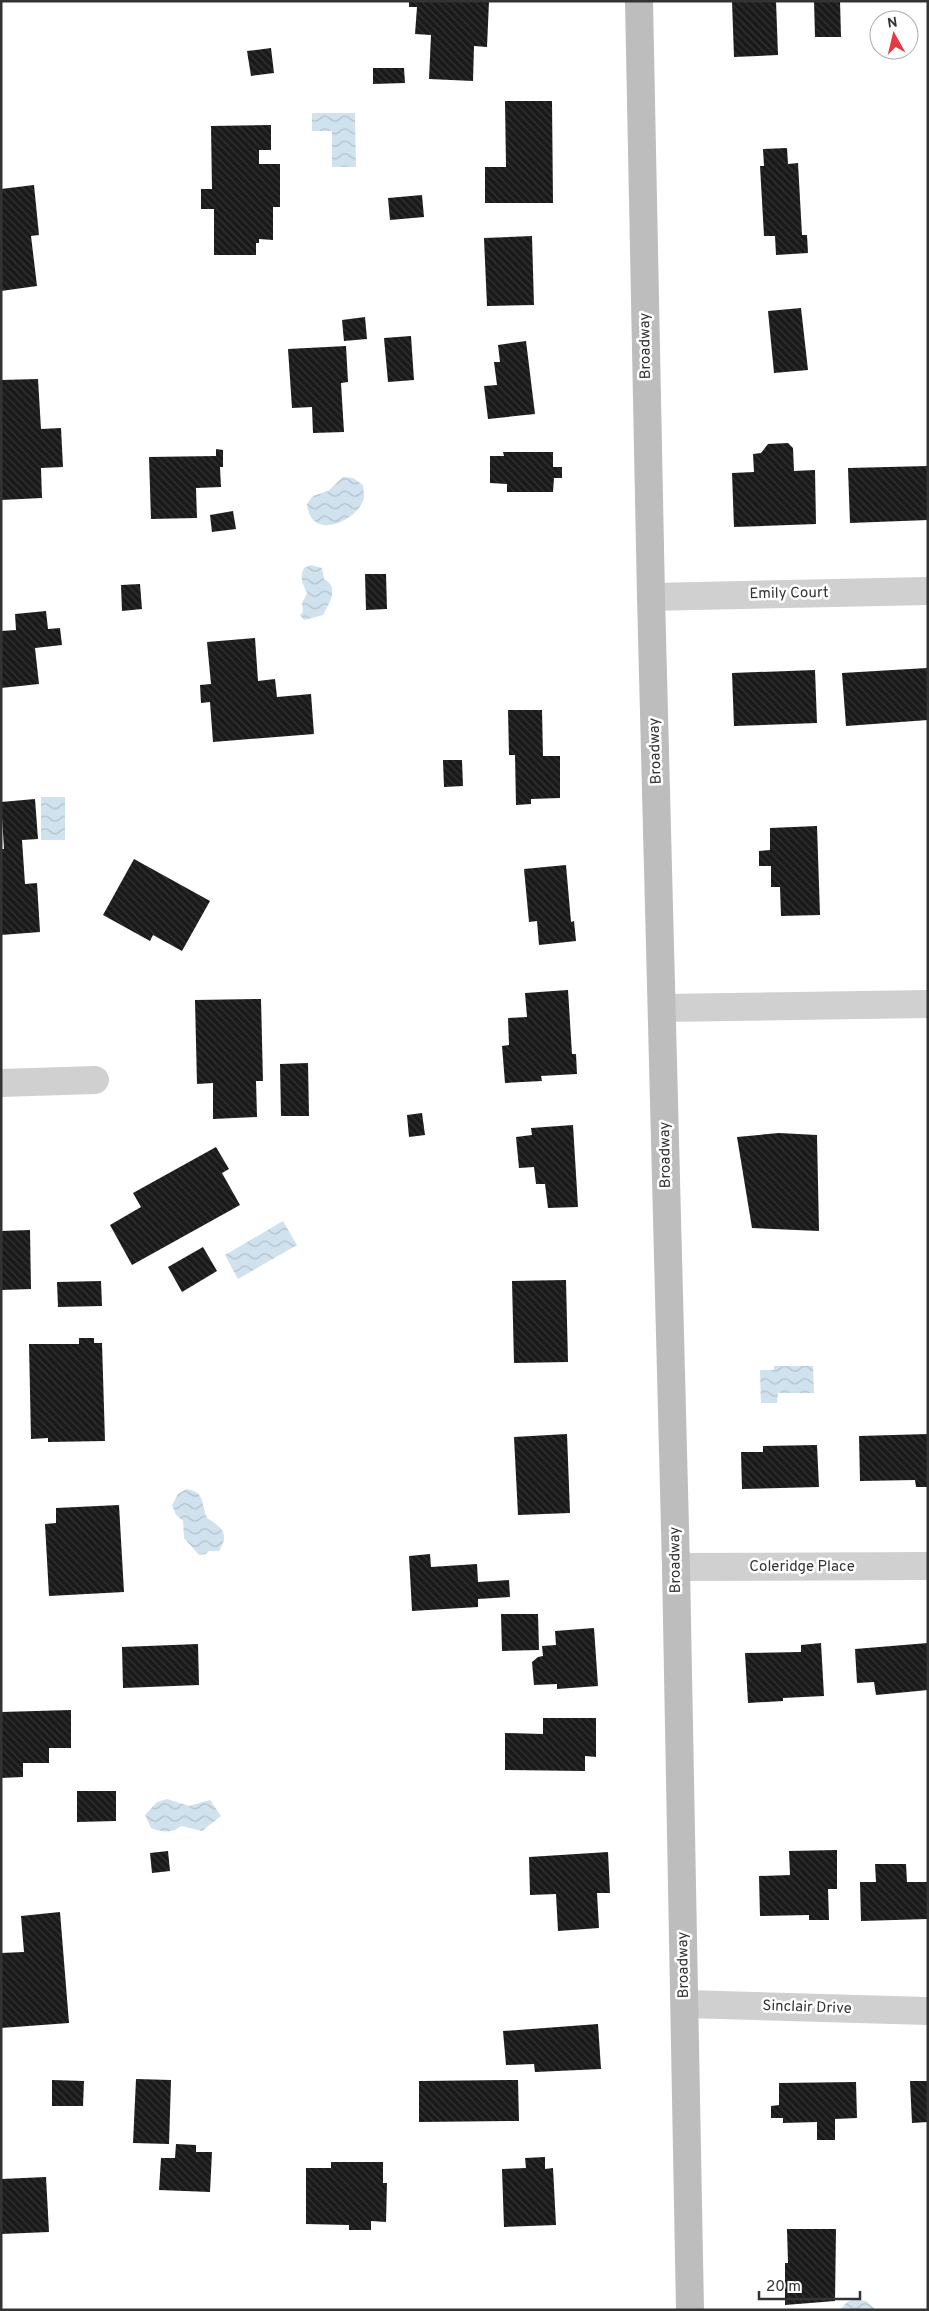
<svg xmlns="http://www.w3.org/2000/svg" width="929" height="2311" font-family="Overpass,sans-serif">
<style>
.water{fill:url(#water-waves)}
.building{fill:url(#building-back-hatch)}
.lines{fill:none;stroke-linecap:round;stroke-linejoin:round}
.street{stroke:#d0d0d0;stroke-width:28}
.secondary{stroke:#bdbdbd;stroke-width:28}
.labels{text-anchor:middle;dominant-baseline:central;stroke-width:5;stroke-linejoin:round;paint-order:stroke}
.street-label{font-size:15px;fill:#333;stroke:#fff}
</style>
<defs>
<pattern id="water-waves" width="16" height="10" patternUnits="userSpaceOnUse" patternTransform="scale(1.25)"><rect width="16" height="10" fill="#cfe2ee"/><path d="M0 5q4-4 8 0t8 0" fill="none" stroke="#b2c2cd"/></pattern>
<pattern id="building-back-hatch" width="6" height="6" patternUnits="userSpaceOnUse" patternTransform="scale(1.25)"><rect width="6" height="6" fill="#1a1a1a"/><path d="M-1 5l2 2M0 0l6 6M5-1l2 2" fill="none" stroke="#333"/></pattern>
</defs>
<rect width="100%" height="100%" fill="#fff"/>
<g class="water">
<path d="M 312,113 L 355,113 L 356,167 L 332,167 L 332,131 L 312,131 Z"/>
<path d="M 343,477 L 353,478 L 363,485 C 363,488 364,493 364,497 C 361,519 311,544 307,504 L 313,496 L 328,491 Z"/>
<path d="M 311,565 L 322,568 L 324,579 C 340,587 329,604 323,615 L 304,620 L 300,615 L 303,612 L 302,603 L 307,593 C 303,583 299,579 304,568 Z"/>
<rect x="41" y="797" width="24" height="43"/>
<path d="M 283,1221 L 297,1245 L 238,1279 L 225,1255 Z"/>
<path d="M 774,1366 L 813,1366 L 814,1393 L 778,1393 L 777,1403 L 761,1403 L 760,1370 L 774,1370 Z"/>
<path d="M 186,1489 C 205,1491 201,1504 207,1518 C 220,1527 231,1532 219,1551 L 209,1551 L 206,1554 L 199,1555 L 184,1538 L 183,1521 L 176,1515 L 172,1505 L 178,1494 Z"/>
<path d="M 167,1799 L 189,1806 L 210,1800 L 221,1816 L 202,1831 L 181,1826 C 171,1834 162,1832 151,1828 L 145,1815 L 157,1802 Z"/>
<path d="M 854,2299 L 866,2301 L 876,2310 L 840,2310 L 847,2302 Z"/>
</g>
<g class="building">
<path d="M 409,1 L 489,1 L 487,47 L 474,46 L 473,81 L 429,79 L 431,35 L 415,34 L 417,7 L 409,7 Z"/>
<path d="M 732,1 L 776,1 L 778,55 L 734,57 Z"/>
<path d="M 814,1 L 840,1 L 841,37 L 815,37 Z"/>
<path d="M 271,48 L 274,73 L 251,76 L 247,51 Z"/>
<path d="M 373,68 L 404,68 L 405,83 L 373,84 Z"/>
<path d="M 505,101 L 552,101 L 553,203 L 485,203 L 485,167 L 506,167 Z"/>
<path d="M 271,125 L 271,150 L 259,150 L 259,164 L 280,164 L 280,207 L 273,207 L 273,240 L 259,239 L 259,243 L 256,243 L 256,255 L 214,255 L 214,209 L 201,209 L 201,189 L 212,189 L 211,126 Z"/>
<path d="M 787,148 L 788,164 L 798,163 L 802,235 L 807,235 L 808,253 L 776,255 L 775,236 L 764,236 L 760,166 L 764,166 L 763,149 Z"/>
<path d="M 34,185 L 39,235 L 31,236 L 37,286 L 1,291 L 1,189 Z"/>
<path d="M 422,195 L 424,217 L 390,220 L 388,198 Z"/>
<path d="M 532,236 L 534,305 L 487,306 L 484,238 Z"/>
<path d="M 801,308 L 808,370 L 774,373 L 768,311 Z"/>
<path d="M 365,317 L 367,339 L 344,341 L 342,320 Z"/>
<path d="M 411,336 L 414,380 L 388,382 L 384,338 Z"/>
<path d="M 526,341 L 535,414 L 488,419 L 484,386 L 497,385 L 494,362 L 500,362 L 498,345 Z"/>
<path d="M 346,346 L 348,382 L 341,383 L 344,432 L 313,433 L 312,407 L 292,408 L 288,349 Z"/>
<path d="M 38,379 L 41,429 L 61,428 L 63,467 L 41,468 L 42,498 L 1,500 L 1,380 Z"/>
<path d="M 788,443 L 793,448 L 794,471 L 815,470 L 816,524 L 734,527 L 732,473 L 754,472 L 753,454 L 761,453 L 768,444 Z"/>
<path d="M 216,449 L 223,450 L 223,467 L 220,467 L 221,487 L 196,488 L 197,518 L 151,519 L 149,457 L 216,456 Z"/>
<path d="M 503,452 L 553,452 L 553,467 L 562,467 L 562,478 L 554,478 L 553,492 L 507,492 L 507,484 L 490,483 L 490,456 L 504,456 Z"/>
<path d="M 928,466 L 928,520 L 850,523 L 848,468 Z"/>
<path d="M 233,511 L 236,529 L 212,532 L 210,515 Z"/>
<path d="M 365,574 L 386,574 L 387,609 L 366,610 Z"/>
<path d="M 140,584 L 142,609 L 122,611 L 121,585 Z"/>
<path d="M 46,611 L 48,629 L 60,628 L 62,645 L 35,648 L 39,684 L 1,688 L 1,631 L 16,630 L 15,614 Z"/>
<path d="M 255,638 L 258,681 L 275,679 L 277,697 L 311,694 L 314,734 L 213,742 L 210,702 L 201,703 L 200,685 L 211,684 L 207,642 Z"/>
<path d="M 927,668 L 928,720 L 846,726 L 842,673 Z"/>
<path d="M 815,670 L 817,723 L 734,726 L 732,673 Z"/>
<path d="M 508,710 L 542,710 L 543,756 L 560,756 L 560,798 L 531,799 L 531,804 L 516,805 L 515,755 L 509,755 Z"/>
<path d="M 443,760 L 462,760 L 463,786 L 444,787 Z"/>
<path d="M 35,799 L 38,839 L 22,840 L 25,884 L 37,883 L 40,932 L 1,935 L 1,849 L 4,849 L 1,802 Z"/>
<path d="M 817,826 L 820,915 L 781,916 L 780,887 L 771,887 L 771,866 L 759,866 L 759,851 L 770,850 L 770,828 Z"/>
<path d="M 134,859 L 210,901 L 182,951 L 153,935 L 150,941 L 103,915 Z"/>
<path d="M 566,865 L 571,922 L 574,921 L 576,941 L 539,945 L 537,921 L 529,922 L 524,869 Z"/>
<path d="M 568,990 L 572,1054 L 576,1054 L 577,1074 L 541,1076 L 542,1081 L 505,1083 L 502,1046 L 509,1045 L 508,1018 L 527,1017 L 525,993 Z"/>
<path d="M 261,999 L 263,1081 L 256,1081 L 257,1117 L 213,1119 L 213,1083 L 197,1084 L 195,1000 Z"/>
<path d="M 308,1063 L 309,1116 L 281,1116 L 280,1064 Z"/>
<path d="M 422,1113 L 425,1135 L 409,1137 L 407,1115 Z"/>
<path d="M 573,1125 L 578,1207 L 548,1208 L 545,1184 L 536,1184 L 534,1167 L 519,1168 L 516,1137 L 532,1135 L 531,1128 Z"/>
<path d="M 779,1133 L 817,1135 L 819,1231 L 752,1228 L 737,1137 Z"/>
<path d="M 216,1147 L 229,1169 L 222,1173 L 240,1205 L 132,1265 L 110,1225 L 141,1207 L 133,1193 Z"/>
<path d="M 30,1230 L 31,1289 L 1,1290 L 1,1231 Z"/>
<path d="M 203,1247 L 217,1271 L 182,1292 L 168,1267 Z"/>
<path d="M 566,1280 L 568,1362 L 514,1363 L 512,1281 Z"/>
<path d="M 101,1281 L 102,1306 L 58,1307 L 57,1282 Z"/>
<path d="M 79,1338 L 94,1338 L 94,1343 L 102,1343 L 105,1441 L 48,1442 L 48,1438 L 31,1439 L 29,1344 L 79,1344 Z"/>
<path d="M 567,1434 L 570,1513 L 518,1515 L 514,1437 Z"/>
<path d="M 928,1434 L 928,1487 L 916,1487 L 915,1480 L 860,1481 L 859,1436 Z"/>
<path d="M 817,1445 L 819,1487 L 742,1489 L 741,1452 L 763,1452 L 763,1446 Z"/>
<path d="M 119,1505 L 124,1592 L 49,1596 L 45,1524 L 56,1523 L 56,1508 Z"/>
<path d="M 430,1554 L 431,1567 L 477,1564 L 478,1582 L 509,1580 L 510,1597 L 478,1599 L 478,1607 L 412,1611 L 409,1556 Z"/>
<path d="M 501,1614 L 538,1614 L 539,1650 L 502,1651 Z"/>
<path d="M 594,1628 L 598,1686 L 557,1689 L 557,1684 L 534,1685 L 532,1662 L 538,1657 L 543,1656 L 542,1646 L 556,1645 L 555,1631 Z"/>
<path d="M 821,1643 L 824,1696 L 783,1698 L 783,1701 L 748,1703 L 745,1653 L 801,1652 L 801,1645 Z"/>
<path d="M 928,1643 L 928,1690 L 876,1695 L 874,1682 L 857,1683 L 855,1649 Z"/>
<path d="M 198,1644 L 199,1685 L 123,1688 L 122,1647 Z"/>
<path d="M 71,1710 L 71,1748 L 49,1748 L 49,1763 L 23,1763 L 23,1777 L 1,1778 L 1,1712 Z"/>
<path d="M 543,1718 L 596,1718 L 596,1757 L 585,1756 L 585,1771 L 505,1770 L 505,1733 L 543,1734 Z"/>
<path d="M 77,1791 L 116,1791 L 116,1821 L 77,1822 Z"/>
<path d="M 837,1850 L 837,1889 L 828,1889 L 829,1920 L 809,1920 L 809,1915 L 760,1916 L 759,1876 L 790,1875 L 789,1851 Z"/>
<path d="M 168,1851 L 170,1871 L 152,1873 L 150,1853 Z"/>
<path d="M 608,1852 L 610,1893 L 597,1893 L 599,1928 L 558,1931 L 556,1894 L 530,1895 L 529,1857 Z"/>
<path d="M 875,1864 L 906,1864 L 907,1882 L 928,1882 L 928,1919 L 861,1921 L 860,1882 L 876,1882 Z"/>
<path d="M 60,1912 L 69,2023 L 1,2028 L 1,1953 L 24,1952 L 21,1916 Z"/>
<path d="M 598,2024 L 601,2069 L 535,2072 L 534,2064 L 506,2065 L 503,2031 Z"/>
<path d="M 136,2079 L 171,2080 L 169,2144 L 133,2143 Z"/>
<path d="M 52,2080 L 84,2081 L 83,2106 L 52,2106 Z"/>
<path d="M 518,2080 L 519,2121 L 419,2122 L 419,2081 Z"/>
<path d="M 910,2081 L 928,2081 L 928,2122 L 912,2123 Z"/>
<path d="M 856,2082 L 857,2118 L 835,2119 L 835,2140 L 817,2140 L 817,2122 L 783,2123 L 783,2118 L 771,2118 L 771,2106 L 779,2105 L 779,2083 Z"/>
<path d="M 176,2144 L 196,2145 L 196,2152 L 212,2152 L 210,2192 L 159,2190 L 161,2158 L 175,2158 Z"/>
<path d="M 545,2157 L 545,2169 L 553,2168 L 556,2225 L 504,2227 L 502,2169 L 526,2168 L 525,2158 Z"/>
<path d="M 331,2162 L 383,2162 L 383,2183 L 387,2183 L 386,2222 L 371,2221 L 371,2230 L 349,2230 L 349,2225 L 306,2224 L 306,2168 L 331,2168 Z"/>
<path d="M 46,2177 L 49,2232 L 1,2234 L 1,2179 Z"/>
<path d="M 787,2229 L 836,2229 L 835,2301 L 785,2305 L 785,2263 L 788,2263 Z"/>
</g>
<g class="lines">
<g class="street">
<path d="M 651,597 L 928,591"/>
<path d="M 663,1008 L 928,1004"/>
<path d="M 1,1083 L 95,1080"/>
<path d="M 676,1567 L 928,1566"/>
<path d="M 685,2004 L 928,2011"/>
</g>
<path class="secondary" d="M 639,1 L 651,597 L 676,1567 L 690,2310"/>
</g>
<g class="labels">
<g class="street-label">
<text transform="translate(646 346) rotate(-91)">Broadway</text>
<text transform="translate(789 594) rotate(-1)">Emily Court</text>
<text transform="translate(656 751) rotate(-92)">Broadway</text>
<text transform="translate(666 1155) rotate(-91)">Broadway</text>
<text transform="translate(676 1560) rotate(-91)">Broadway</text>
<text x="802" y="1567">Coleridge Place</text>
<text transform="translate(684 1965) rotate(-91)">Broadway</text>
<text transform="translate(807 2008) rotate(2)">Sinclair Drive</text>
</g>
</g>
<rect width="929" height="2311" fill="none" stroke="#333333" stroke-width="5"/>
<g transform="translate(894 35) rotate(352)"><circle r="24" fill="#ffffff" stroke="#adadad"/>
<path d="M0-4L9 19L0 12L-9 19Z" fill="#e63946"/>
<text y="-8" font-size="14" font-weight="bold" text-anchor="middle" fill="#333333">N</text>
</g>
<path d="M759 2291v8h101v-8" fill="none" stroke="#333333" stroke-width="2.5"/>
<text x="766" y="2291" font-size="15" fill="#333333" stroke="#ffffff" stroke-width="4" paint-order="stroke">20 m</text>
</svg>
